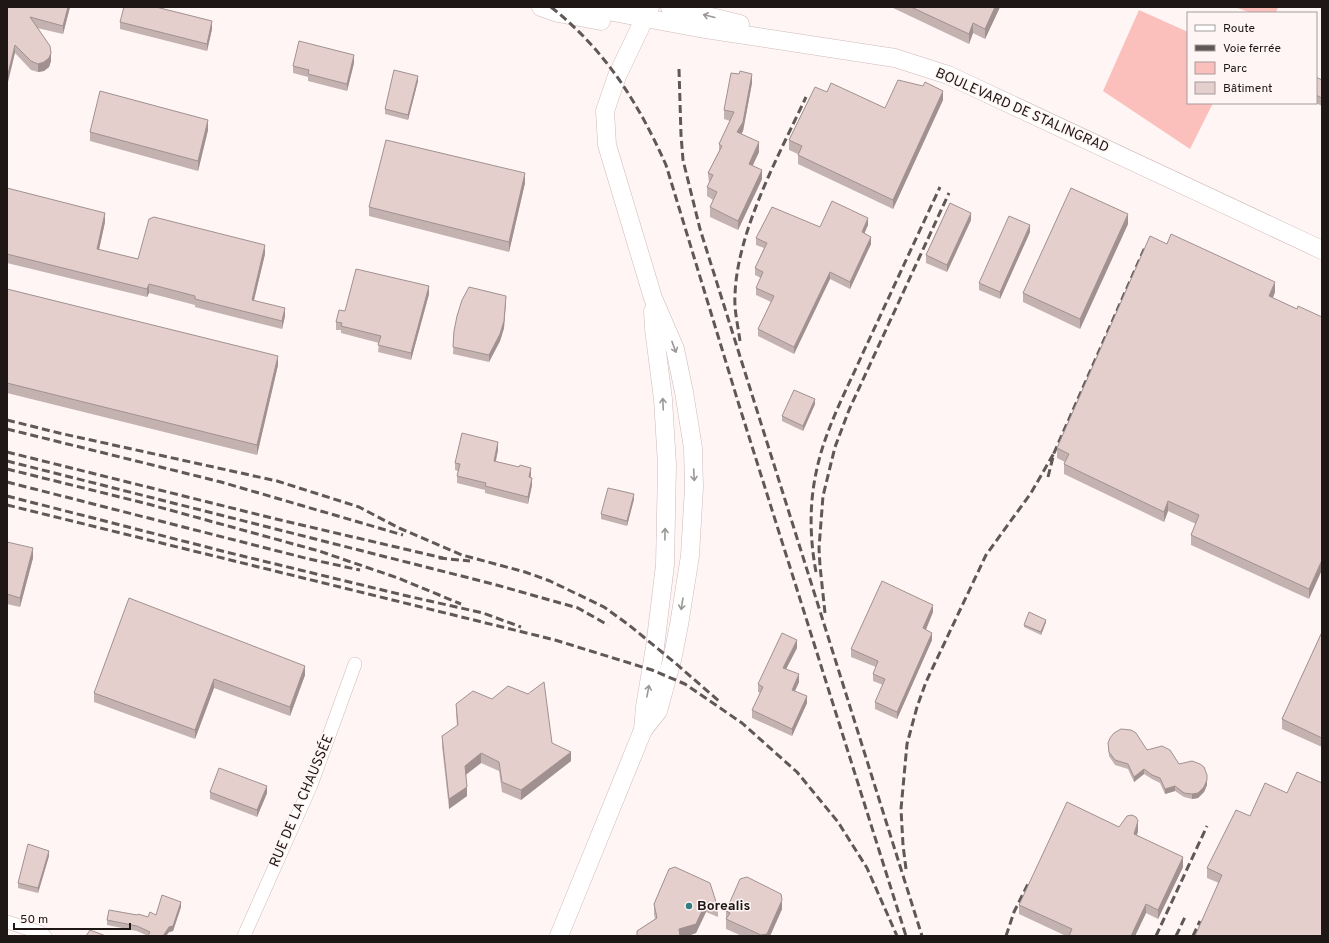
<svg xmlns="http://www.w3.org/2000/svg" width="1329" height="943" font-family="Overpass,sans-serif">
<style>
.green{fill:#fbc0bb}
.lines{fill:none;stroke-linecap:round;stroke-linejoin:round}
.street-casing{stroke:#cfbab8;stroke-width:14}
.secondary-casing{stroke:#cfbab8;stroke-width:19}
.street{stroke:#fff;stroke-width:13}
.secondary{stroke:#fff;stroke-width:18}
.rail{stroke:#5f5857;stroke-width:3;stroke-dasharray:8 4;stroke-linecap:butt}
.wall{fill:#c4b2b0}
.shaded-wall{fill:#a09190}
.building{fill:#e4cfcd;stroke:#a09190}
.oneway{stroke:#9a9796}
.poi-dot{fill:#347c83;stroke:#fef5f4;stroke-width:1.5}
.labels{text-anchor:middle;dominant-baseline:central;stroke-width:3;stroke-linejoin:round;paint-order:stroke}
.street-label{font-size:14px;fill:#1e1716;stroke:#fef5f4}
.poi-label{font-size:14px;font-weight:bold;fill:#1e1716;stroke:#fef5f4;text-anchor:start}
</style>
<rect width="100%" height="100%" fill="#fef5f4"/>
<g class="green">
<path d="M 1235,7 L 1278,7 L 1276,13 L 1251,13 Z"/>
<path d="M 1139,10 L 1188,32 L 1188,103 L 1213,103 L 1190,149 L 1103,91 Z"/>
</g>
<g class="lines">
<defs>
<g id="street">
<path d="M 7,922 L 39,932 L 45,936"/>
<path d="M 244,936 L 311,785 L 355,664"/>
</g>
<g id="secondary">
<path d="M 541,7 L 558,13 L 601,21"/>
<path d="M 586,7 L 699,28 L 895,58 L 948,75 L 1322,250"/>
<path d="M 670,7 L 740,24"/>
<path d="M 643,730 L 645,707 L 655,647 L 665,565 L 667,465 L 663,399 L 654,329 L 653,311"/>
<path d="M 559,936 L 643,730 L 658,711 L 672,660 L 679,625 L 690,556 L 694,487 L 693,448 L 684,392 L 675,349 L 653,298 L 607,145 L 605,111 L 617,76 L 650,7"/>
</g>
</defs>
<use href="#street" class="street-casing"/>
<use href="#secondary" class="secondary-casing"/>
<use href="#street" class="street"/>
<use href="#secondary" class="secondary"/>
<g class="rail">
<path d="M 551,7 C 605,50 638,102 666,165 L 739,405 L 906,936"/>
<path d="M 679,69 L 681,135 L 683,160 L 700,229 L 922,936"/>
<path d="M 740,341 C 738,326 734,310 735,295 C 737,231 779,155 806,97"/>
<path d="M 7,420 L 59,433 L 277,481 L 359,507 L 399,528 L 462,555 L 525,572 L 550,581 L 604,607 L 629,625 L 674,662 L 720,702"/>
<path d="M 7,429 L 221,482 L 403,535"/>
<path d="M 7,452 L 276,519 L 443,558"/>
<path d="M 7,461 L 493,584 L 578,608 L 608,625"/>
<path d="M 7,469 L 148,504 L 319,551 L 398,578 L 461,604"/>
<path d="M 1048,477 L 1054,453 L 1146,245"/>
<path d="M 7,482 L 309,559 L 360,570"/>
<path d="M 7,496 L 226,552 L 403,595 L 483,613 L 521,627"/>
<path d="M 7,505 L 555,640 L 652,670 L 685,684 L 742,723 L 797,772 L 838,822 L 867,868 L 897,936"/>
<path d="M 439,558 L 470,561"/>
<path d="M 816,572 C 810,540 809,506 816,473 C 824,432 845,393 862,355 C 888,299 914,243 940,187"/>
<path d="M 825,613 L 820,566 L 819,548 L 823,496 L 835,447 L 849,410 L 949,193"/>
<path d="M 906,869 L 903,845 L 901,809 L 907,744 L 917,707 L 926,682 L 986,555 L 1031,493 L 1054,453"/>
<path d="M 1006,936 L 1014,912 L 1028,884"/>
<path d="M 1156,936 L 1207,826"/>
<path d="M 1176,936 L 1186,915"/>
<path d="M 1193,936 L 1200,921"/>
</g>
</g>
<g class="wall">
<path d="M 7,7 L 70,7 L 63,34 L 37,28 L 51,61 L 49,67 L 44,71 L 38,72 L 31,70 L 15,53 Z"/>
<path d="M 891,7 L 1000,7 L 985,39 L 973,33 L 969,44 Z"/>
<path d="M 120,22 L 212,29 L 207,51 L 120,29 Z"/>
<path d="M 354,63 L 347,91 L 308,81 L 308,77 L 293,73 L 293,66 Z"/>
<path d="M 1316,73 L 1317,78 L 1322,80 L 1322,106 L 1316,103 Z"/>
<path d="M 418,81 L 408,120 L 385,114 L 385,109 Z"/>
<path d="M 752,83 L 743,131 L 741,134 L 759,152 L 753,165 L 762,179 L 738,230 L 710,217 L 710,207 L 713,200 L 707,196 L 707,187 L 709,183 L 708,173 L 719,151 L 719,144 L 730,121 L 724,119 L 724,110 Z"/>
<path d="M 827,92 L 885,108 L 943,100 L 893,209 L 798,164 L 798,154 L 789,150 L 789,140 Z"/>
<path d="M 208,130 L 198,171 L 90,141 L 90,132 Z"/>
<path d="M 525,183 L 509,252 L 369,216 L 369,207 Z"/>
<path d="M 7,188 L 105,222 L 99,250 L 138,259 L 265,254 L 254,300 L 285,316 L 282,329 L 195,307 L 195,305 L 149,293 L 147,297 L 7,263 Z"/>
<path d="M 971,220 L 947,272 L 926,263 L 926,255 Z"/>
<path d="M 1128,224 L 1080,329 L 1023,302 L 1023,293 Z"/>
<path d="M 868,225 L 864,233 L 871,244 L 850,289 L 830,279 L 794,354 L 758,336 L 758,329 L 771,302 L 756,295 L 756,288 L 761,278 L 755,275 L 755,268 L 764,248 L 756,245 L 756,238 L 820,227 Z"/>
<path d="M 1030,232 L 1000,299 L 979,290 L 979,283 Z"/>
<path d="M 7,289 L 278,365 L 257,455 L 7,393 Z"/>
<path d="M 1275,292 L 1273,298 L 1297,309 L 1322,317 L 1309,599 L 1191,545 L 1191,535 L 1196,524 L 1168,511 L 1164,522 L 1064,474 L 1064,464 L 1065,462 L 1057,458 L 1057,448 Z"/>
<path d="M 429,294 L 411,360 L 378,352 L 379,343 L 341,333 L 341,330 L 336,330 L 336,322 L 345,311 Z"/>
<path d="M 506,303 L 504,328 L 500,341 L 489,362 L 453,354 L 454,331 Z"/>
<path d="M 815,404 L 803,431 L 782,421 L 782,416 Z"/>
<path d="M 498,450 L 496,461 L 531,475 L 530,477 L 532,485 L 528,504 L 485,493 L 485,490 L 457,483 L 457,476 L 458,471 L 455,470 L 455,463 Z"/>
<path d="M 634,499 L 627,526 L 601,519 L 601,514 Z"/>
<path d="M 7,542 L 33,558 L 20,607 L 7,604 Z"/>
<path d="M 933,612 L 926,630 L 932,640 L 897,719 L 875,709 L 875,702 L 883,685 L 873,681 L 873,674 L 876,667 L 851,657 L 851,649 Z"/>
<path d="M 1046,622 L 1041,635 L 1024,627 L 1024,625 Z"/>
<path d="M 1322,632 L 1322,747 L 1282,729 L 1282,719 Z"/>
<path d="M 797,648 L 786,669 L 799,682 L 795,691 L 807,703 L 792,736 L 752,718 L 752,710 L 760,693 L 758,692 L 758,684 Z"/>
<path d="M 305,666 L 305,675 L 290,716 L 214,688 L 195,739 L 94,702 L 94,693 Z"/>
<path d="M 456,704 L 552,743 L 571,761 L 521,800 L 502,792 L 499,771 L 481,763 L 466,775 L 467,796 L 449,809 L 442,746 L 442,736 L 457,726 L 456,713 Z"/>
<path d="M 1108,743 L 1147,750 L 1179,764 L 1207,785 L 1204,792 L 1198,798 L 1192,799 L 1184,797 L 1175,791 L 1165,794 L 1160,783 L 1152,779 L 1144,774 L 1134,782 L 1128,769 L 1115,765 L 1109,756 Z"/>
<path d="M 210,792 L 267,793 L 257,817 L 210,799 Z"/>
<path d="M 1287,793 L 1219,883 L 1207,878 L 1207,868 L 1250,816 Z"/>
<path d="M 1119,827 L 1138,831 L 1137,835 L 1183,867 L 1158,919 L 1146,913 L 1135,936 L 1066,936 L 1019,914 L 1019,905 Z"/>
<path d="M 49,856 L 38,893 L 18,888 L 18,883 Z"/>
<path d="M 669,869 L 718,908 L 718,917 L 706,912 L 696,933 L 688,936 L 637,936 L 637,931 L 655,919 L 654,914 L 654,904 Z"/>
<path d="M 181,907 L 173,931 L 169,932 L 166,936 L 148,936 L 137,931 L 107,925 L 107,920 L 148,917 Z"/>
<path d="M 782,909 L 770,936 L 742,936 L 726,929 L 726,911 Z"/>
</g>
<g class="shaded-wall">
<path d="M 68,7 L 70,7 L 63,34 L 63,26 Z"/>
<path d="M 995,7 L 1000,7 L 985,39 L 985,29 Z"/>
<path d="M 212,21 L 212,29 L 207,51 L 207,44 Z"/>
<path d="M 973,23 L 973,33 L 969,44 L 969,34 Z"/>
<path d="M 15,45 L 15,53 L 7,86 L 7,78 Z"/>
<path d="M 51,53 L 51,61 L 49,67 L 44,71 L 38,72 L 38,64 Z"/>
<path d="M 354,55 L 354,63 L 347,91 L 347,84 Z"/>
<path d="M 752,74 L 752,83 L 743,131 L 737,142 L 737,132 Z"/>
<path d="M 418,76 L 418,81 L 408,120 L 408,115 Z"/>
<path d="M 943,91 L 943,100 L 893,209 L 893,200 Z"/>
<path d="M 208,120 L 208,130 L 198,171 L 198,161 Z"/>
<path d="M 759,142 L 759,152 L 749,173 L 749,164 Z"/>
<path d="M 762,170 L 762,179 L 738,230 L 738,221 Z"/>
<path d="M 525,173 L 525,183 L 509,252 L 509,242 Z"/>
<path d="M 105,213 L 105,222 L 97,258 L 97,249 Z"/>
<path d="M 971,213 L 971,220 L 947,272 L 947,265 Z"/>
<path d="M 1128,214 L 1128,224 L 1080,329 L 1080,319 Z"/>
<path d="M 868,218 L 868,225 L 862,239 L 862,232 Z"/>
<path d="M 1030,225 L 1030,232 L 1000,299 L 1000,292 Z"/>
<path d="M 871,237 L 871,244 L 850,289 L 850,282 Z"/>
<path d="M 265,245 L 265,254 L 252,308 L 252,300 Z"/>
<path d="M 830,272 L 830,279 L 794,354 L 794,347 Z"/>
<path d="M 1275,282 L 1275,292 L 1269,306 L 1269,296 Z"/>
<path d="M 149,284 L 149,293 L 147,297 L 147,289 Z"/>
<path d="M 429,286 L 429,294 L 411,360 L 411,353 Z"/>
<path d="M 506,296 L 504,328 L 500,341 L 489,362 L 489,355 Z"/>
<path d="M 285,308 L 285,316 L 282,329 L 282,321 Z"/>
<path d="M 278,356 L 278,365 L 257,455 L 257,445 Z"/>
<path d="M 815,399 L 815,404 L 803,431 L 803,426 Z"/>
<path d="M 498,442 L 498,450 L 494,468 L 494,461 Z"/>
<path d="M 531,468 L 531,475 L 529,484 L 529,477 Z"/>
<path d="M 532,478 L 532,485 L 528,504 L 528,497 Z"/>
<path d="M 634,494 L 634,499 L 627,526 L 627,521 Z"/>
<path d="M 1168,501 L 1168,511 L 1164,522 L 1164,512 Z"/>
<path d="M 33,548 L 33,558 L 20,607 L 20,598 Z"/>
<path d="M 1322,560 L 1322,570 L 1309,599 L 1309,589 Z"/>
<path d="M 933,605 L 933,612 L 923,636 L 923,628 Z"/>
<path d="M 1046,620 L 1046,622 L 1041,635 L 1041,632 Z"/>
<path d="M 932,633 L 932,640 L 897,719 L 897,712 Z"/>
<path d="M 797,640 L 797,648 L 783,675 L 783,668 Z"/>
<path d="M 305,666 L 305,675 L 290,716 L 290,707 Z"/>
<path d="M 799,674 L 799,682 L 792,697 L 792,690 Z"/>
<path d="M 214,679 L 214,688 L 195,739 L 195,730 Z"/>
<path d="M 807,696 L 807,703 L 792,736 L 792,729 Z"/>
<path d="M 571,752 L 571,761 L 521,800 L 521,790 Z"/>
<path d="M 481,753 L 481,763 L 465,775 L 465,766 Z"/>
<path d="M 1144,769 L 1144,774 L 1134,782 L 1134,777 Z"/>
<path d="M 1207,780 L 1207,785 L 1204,792 L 1198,798 L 1192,799 L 1192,794 Z"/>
<path d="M 267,786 L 267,793 L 257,817 L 257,810 Z"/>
<path d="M 1175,786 L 1175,791 L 1165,794 L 1165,789 Z"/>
<path d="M 467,787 L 467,796 L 449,809 L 449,799 Z"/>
<path d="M 1138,821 L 1138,831 L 1134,844 L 1134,834 Z"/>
<path d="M 49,851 L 49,856 L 38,893 L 38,888 Z"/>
<path d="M 1183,857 L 1183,867 L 1158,919 L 1158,910 Z"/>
<path d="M 782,900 L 782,909 L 770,936 L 761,936 Z"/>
<path d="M 181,902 L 181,907 L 173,931 L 169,932 L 166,936 L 163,936 Z"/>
<path d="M 706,902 L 706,912 L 696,933 L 688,936 L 679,936 L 679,929 Z"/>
<path d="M 1146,904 L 1146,913 L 1135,936 L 1131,936 Z"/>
</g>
<g class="building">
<path d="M 7,7 L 68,7 L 63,26 L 30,17 L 50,46 L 51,53 L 49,58 L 44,62 L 38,64 L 31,61 L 15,45 L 7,78 Z"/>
<path d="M 124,7 L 156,7 L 212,21 L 207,44 L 120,22 Z"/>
<path d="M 911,7 L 995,7 L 985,29 L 973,23 L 969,34 Z"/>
<path d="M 299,41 L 354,55 L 347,84 L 308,74 L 309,70 L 293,66 Z"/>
<path d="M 394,70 L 418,76 L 408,115 L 385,109 Z"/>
<path d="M 740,71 L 752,74 L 743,122 L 737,132 L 759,142 L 749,164 L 762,170 L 738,221 L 710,207 L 717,192 L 707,187 L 713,175 L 708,173 L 722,146 L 719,144 L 734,112 L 724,110 L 731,73 L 739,74 Z"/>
<path d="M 1316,77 L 1322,80 L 1322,98 L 1316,95 Z"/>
<path d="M 898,80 L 923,86 L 925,82 L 943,91 L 893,200 L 798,155 L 802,146 L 789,140 L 815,87 L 827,92 L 831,83 L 885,108 Z"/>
<path d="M 100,91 L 208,120 L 198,161 L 90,132 Z"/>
<path d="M 386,140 L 525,173 L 509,242 L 369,207 Z"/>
<path d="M 7,188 L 105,213 L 97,249 L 138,259 L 149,219 L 154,217 L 265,245 L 252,300 L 285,308 L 282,321 L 195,299 L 195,296 L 149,284 L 147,289 L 7,254 Z"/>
<path d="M 1071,188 L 1128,214 L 1080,319 L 1023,293 Z"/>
<path d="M 832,201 L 868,218 L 862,232 L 871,237 L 850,282 L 830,272 L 794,347 L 758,329 L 774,296 L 756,288 L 763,272 L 755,268 L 767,243 L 756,238 L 772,207 L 820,227 Z"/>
<path d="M 950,203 L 971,213 L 947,265 L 926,255 Z"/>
<path d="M 1009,216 L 1030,225 L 1000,292 L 979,283 Z"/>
<path d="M 1171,234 L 1275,282 L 1269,296 L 1297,309 L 1298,306 L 1322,317 L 1322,560 L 1309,589 L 1191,535 L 1199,515 L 1168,501 L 1164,512 L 1064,464 L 1069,454 L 1057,448 L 1150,236 L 1167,244 Z"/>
<path d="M 356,269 L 429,286 L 411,353 L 378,345 L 381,336 L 341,326 L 342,323 L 336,322 L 339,310 L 345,311 Z"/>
<path d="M 469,287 L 506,296 L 504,321 L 500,334 L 489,355 L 453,347 L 454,331 L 457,316 L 462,300 Z"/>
<path d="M 7,289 L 278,356 L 257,445 L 7,383 Z"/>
<path d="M 794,390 L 815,399 L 803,426 L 782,416 Z"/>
<path d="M 462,433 L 498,442 L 494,461 L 519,467 L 520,465 L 531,468 L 529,477 L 532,478 L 528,497 L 485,486 L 486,483 L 457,476 L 460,464 L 455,463 Z"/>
<path d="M 608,488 L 634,494 L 627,521 L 601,514 Z"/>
<path d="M 7,542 L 33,548 L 20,598 L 7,594 Z"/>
<path d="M 882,581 L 933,605 L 923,628 L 932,633 L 897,712 L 875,702 L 885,679 L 873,674 L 878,661 L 851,649 Z"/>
<path d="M 129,598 L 305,666 L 290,707 L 214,679 L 195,730 L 94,693 Z"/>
<path d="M 1029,612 L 1046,620 L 1041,632 L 1024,625 Z"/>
<path d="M 1322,632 L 1322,738 L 1282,719 Z"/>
<path d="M 782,633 L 797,640 L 783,668 L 799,674 L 792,690 L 807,696 L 792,729 L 752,710 L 763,687 L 758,684 Z"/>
<path d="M 544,682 L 552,743 L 571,752 L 521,790 L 502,782 L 499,762 L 481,753 L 465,766 L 467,787 L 449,799 L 442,736 L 458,725 L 456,704 L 473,691 L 492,699 L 508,686 L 528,694 Z"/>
<path d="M 1121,729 L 1131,730 L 1136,733 L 1147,750 L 1162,746 L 1170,750 L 1179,764 L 1192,761 L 1200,764 L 1204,767 L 1207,775 L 1207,780 L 1204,787 L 1198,793 L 1192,794 L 1184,793 L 1175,786 L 1165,789 L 1160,778 L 1152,775 L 1144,769 L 1134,777 L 1128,764 L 1115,760 L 1109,752 L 1108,743 L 1110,738 L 1114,733 Z"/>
<path d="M 219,768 L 267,786 L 257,810 L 210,792 Z"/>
<path d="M 1297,772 L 1322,783 L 1322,936 L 1195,936 L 1222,875 L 1207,868 L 1236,810 L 1250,816 L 1265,783 L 1287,793 Z"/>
<path d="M 1067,802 L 1119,827 L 1127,816 L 1132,815 L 1136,817 L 1138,821 L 1134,834 L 1183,857 L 1158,910 L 1146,904 L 1131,936 L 1069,936 L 1072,929 L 1019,905 Z"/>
<path d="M 28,844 L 49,851 L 38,888 L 18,883 Z"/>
<path d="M 675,867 L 710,883 L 718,908 L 706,902 L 696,924 L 679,929 L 680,936 L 637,936 L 637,931 L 657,918 L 654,904 L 669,869 Z"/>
<path d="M 747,877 L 781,894 L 782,900 L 767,934 L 761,935 L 726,919 L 730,913 L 726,911 L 740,879 Z"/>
<path d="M 162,895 L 181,902 L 173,926 L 169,927 L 163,936 L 148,936 L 150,932 L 137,926 L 107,920 L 109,910 L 137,915 L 138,914 L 148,917 L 150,912 L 156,915 Z"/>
<path d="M 90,930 L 106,936 L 86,936 Z"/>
</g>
<defs><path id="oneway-shaft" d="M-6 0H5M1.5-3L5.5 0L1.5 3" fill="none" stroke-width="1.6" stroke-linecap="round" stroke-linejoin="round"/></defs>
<g class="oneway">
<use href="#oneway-shaft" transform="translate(709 16) rotate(-166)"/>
<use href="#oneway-shaft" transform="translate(674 347) rotate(70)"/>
<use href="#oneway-shaft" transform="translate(663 404) rotate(-93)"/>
<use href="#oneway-shaft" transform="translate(694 475) rotate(87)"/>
<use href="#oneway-shaft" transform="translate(665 534) rotate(-89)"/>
<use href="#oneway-shaft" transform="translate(682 604) rotate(99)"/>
<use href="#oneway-shaft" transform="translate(648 691) rotate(-79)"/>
</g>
<circle class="poi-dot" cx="689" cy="906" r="4"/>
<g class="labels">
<g class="street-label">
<text transform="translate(1022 111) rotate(24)">BOULEVARD DE STALINGRAD</text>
<text transform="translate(302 801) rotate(-67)">RUE DE LA CHAUSSÉE</text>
</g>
<g class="poi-label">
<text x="697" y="906">Borealis</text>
</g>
</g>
<rect width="1329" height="943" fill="none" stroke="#1e1716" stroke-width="16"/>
<rect x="1187" y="12" width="130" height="92" fill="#fef5f4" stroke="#a49c9b"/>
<rect x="1195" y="25" width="20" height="6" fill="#ffffff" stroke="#a49c9b"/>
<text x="1223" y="32" font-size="12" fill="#1e1716">Route</text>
<rect x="1195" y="45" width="20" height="6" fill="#5f5857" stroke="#a49c9b"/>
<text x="1223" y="52" font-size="12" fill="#1e1716">Voie ferrée</text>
<rect x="1195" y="62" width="20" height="12" fill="#fbc0bb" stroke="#a49c9b"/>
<text x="1223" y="72" font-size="12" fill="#1e1716">Parc</text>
<rect x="1195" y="82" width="20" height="12" fill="#e4cfcd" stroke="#a49c9b"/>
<text x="1223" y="92" font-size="12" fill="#1e1716">Bâtiment</text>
<path d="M14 923v6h116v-6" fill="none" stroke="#1e1716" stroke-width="2"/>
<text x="20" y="923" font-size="12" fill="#1e1716" stroke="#fef5f4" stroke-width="3" paint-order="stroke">50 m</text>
</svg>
